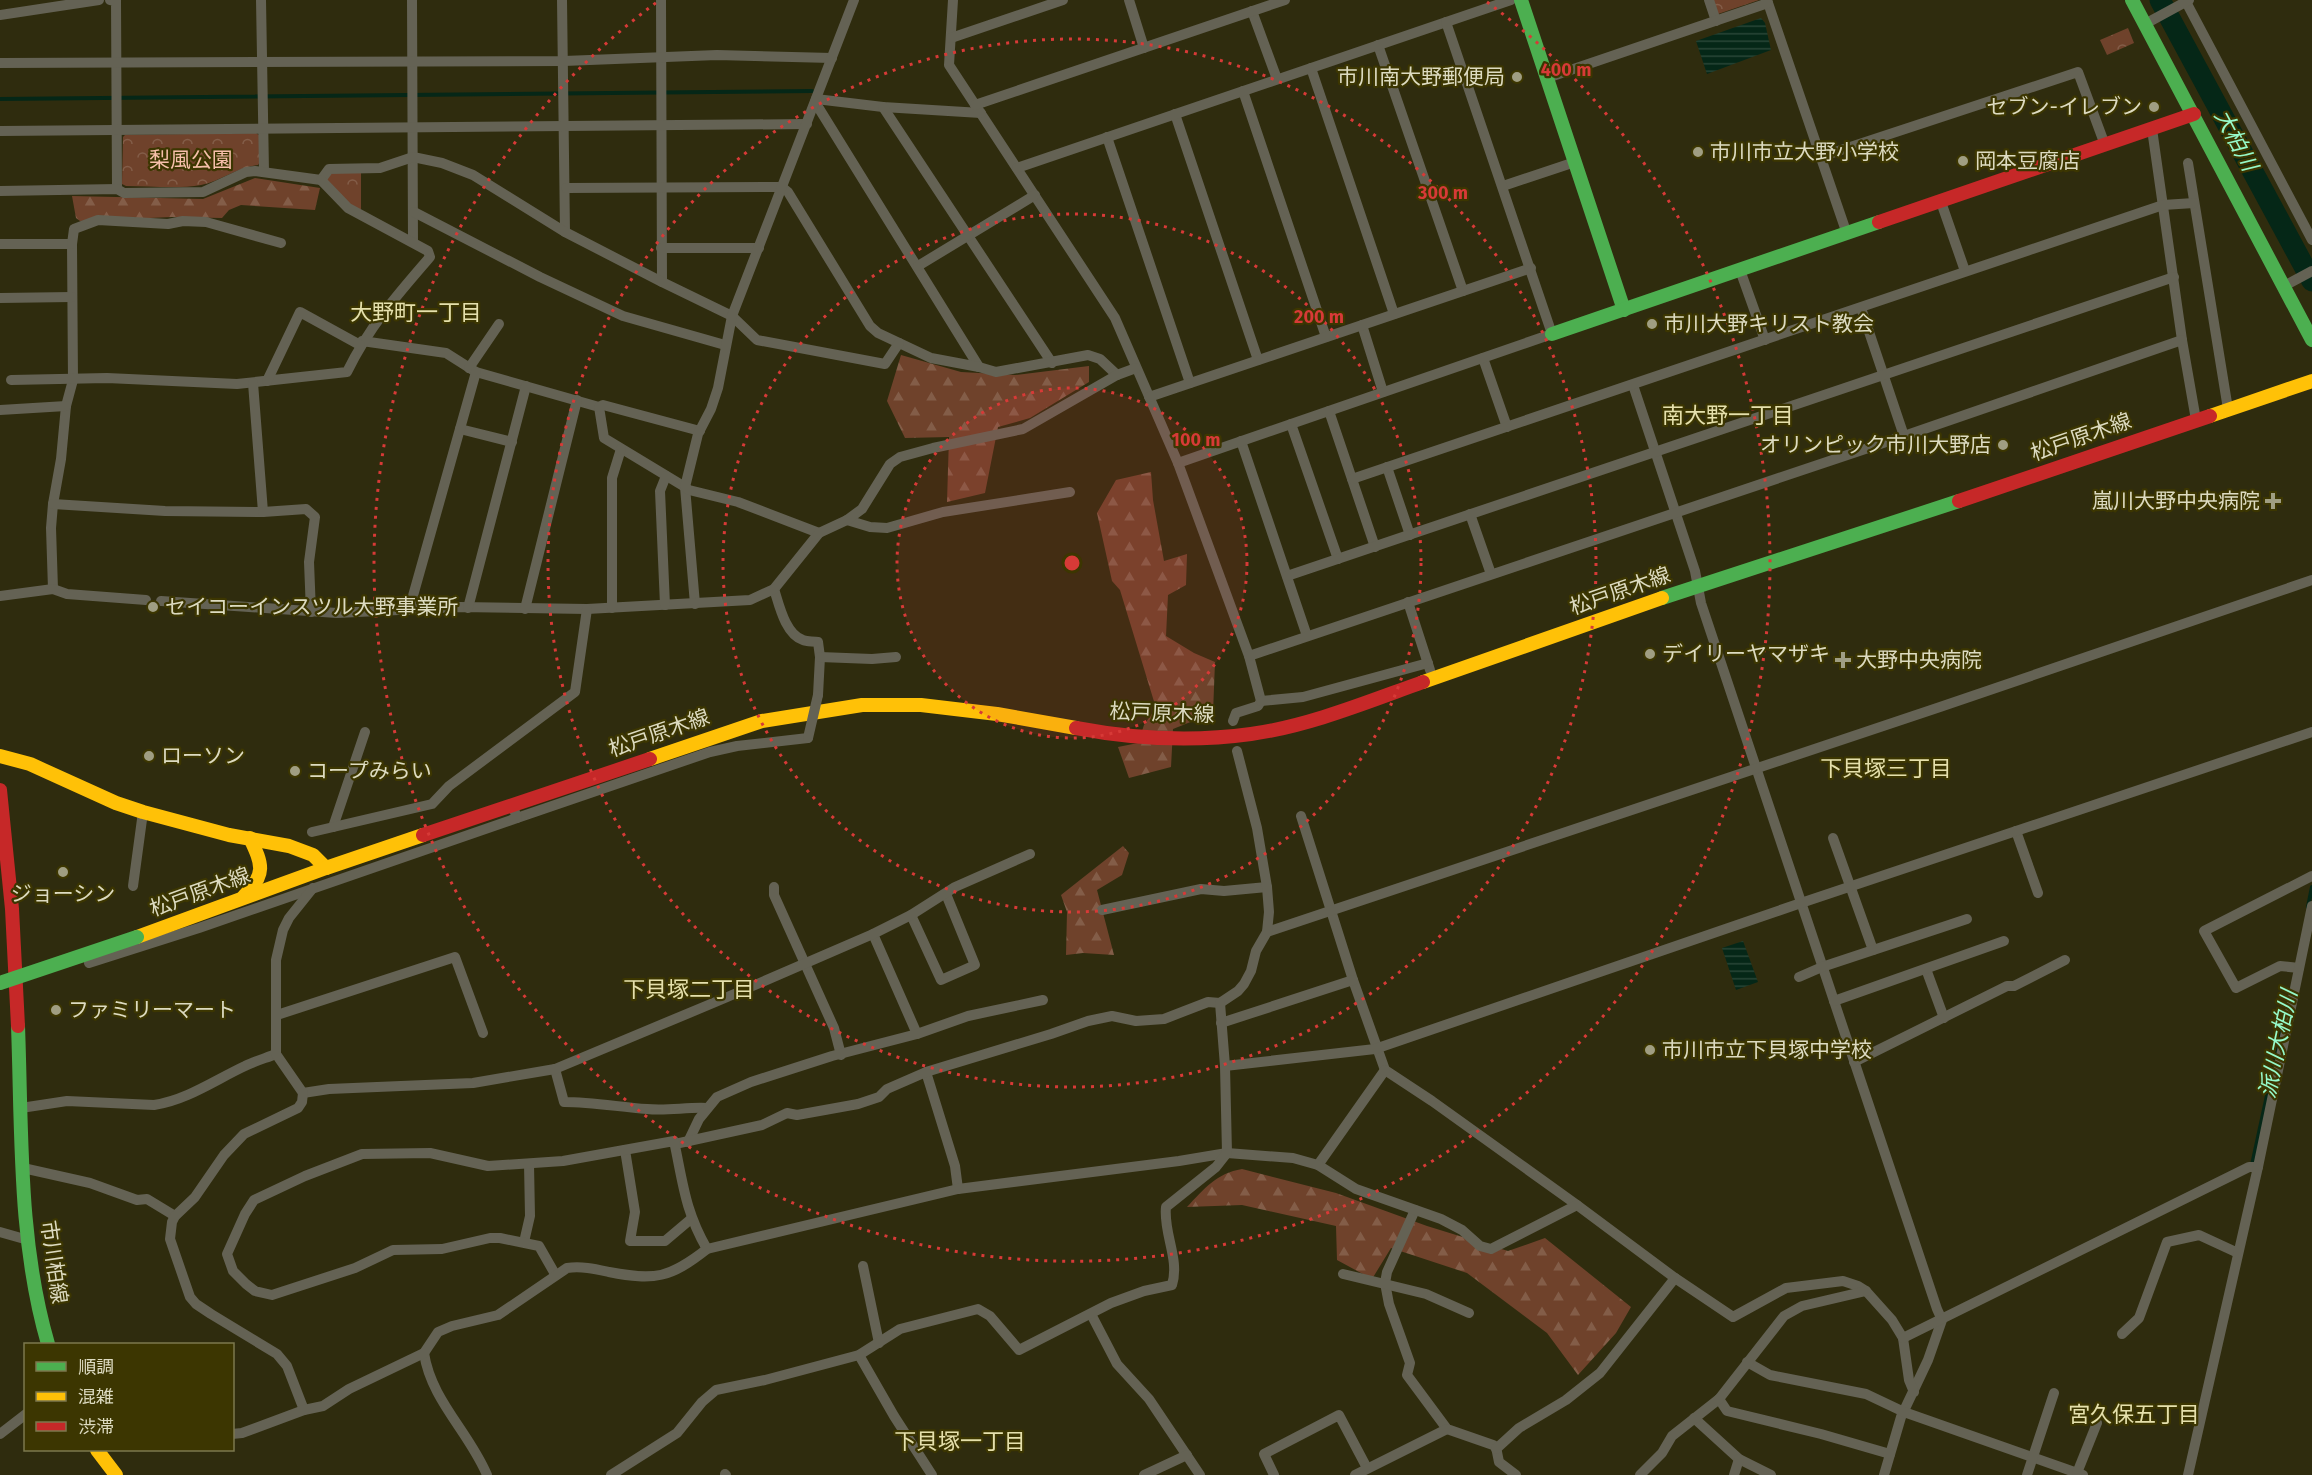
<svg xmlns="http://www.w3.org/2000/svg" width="2312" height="1475" font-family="'Fira Sans','Noto Sans JP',sans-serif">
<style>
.forest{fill:url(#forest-firs)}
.park{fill:url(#park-crowns)}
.water{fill:url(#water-rules)}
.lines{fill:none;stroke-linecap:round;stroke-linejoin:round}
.stream{stroke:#052717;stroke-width:4}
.river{stroke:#052717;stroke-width:21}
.street{stroke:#646254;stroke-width:10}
.fast{stroke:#4caf50;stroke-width:14}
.slow{stroke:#ffc107;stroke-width:14}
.jam{stroke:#c62828;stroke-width:14}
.street-bridge{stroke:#646254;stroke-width:10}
.fast-bridge{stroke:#4caf50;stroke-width:14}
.ring{fill:none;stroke:#d73a37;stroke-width:3;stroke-dasharray:3 6}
.poi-dot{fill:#a09e82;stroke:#3c3601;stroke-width:2}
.labels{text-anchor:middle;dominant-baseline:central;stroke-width:4.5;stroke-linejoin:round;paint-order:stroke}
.poi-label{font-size:21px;fill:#dddbc1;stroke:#3c3601;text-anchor:start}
.park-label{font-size:21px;fill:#f6bfaa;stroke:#3c3601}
.street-label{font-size:21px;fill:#dddbc1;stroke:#3c3601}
.water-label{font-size:22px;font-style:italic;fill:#96faca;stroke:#3c3601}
.neighbourhood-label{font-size:22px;fill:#e5e0ac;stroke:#3c3601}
.centre{fill:#d73a37;stroke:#3c3601;stroke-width:3}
.ring-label{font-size:18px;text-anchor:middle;font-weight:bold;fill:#d73a37;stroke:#3c3601;stroke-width:4.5;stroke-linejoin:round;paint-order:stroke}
</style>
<defs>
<pattern id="forest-firs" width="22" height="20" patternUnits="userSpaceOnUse" patternTransform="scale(1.5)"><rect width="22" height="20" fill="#6f422b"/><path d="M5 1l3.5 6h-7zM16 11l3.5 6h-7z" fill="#835d48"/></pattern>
<pattern id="park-crowns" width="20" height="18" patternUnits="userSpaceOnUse" patternTransform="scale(1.5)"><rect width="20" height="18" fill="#6f422b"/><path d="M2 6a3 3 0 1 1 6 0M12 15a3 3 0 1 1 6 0" fill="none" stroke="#835d48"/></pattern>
<pattern id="water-rules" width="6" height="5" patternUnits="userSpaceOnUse" patternTransform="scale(1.5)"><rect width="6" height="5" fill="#052717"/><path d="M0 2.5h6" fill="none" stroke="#294637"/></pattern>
</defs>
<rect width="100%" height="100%" fill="#2f2c0e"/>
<g class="forest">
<path d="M 255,178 L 320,188 L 315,210 L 241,205 L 229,210 L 222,218 L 172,217 L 80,221 L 76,218 L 72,196 L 203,199 Z"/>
<path d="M 901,355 L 961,372 L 1015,375 L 1089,366 L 1089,382 L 1030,418 L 998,427 L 985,493 L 947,502 L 949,437 L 905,438 L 887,401 Z"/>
<path d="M 1151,472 L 1153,500 L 1164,561 L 1187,554 L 1186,585 L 1168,595 L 1166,636 L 1194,653 L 1215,662 L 1213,713 L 1173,729 L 1171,767 L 1129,778 L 1118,747 L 1138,743 L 1144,725 L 1156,708 L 1120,590 L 1112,581 L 1097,513 L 1116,480 Z"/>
<path d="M 1123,846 L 1129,853 L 1122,875 L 1097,890 L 1114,955 L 1083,953 L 1066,955 L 1067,912 L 1061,895 Z"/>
<path d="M 1242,1169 L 1336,1193 L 1427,1226 L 1508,1251 L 1545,1238 L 1631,1307 L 1616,1333 L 1578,1375 L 1547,1333 L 1467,1273 L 1391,1248 L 1372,1279 L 1337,1260 L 1336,1226 L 1242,1205 L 1187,1207 C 1204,1189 1217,1173 1242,1169 Z"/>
</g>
<g class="park">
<path d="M 1713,0 L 1759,0 L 1718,14 Z"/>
<path d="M 2128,28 L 2134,43 L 2107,55 L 2100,40 Z"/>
<path d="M 256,133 L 260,136 L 260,162 L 258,165 C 237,167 221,181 201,185 C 179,189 149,186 126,186 L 122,184 L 123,137 L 125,135 Z"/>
<path d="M 361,169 L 361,212 L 350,207 L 325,180 L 330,171 Z"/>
</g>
<g class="water">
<path d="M 1761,18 L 1765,23 L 1771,50 L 1707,74 L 1696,41 Z"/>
<path d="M 1743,941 L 1758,982 L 1736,990 L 1722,948 Z"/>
</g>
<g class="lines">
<g class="stream">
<path d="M 0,99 L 812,91"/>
<path d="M 2308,907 L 2312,887"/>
<path d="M 2252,1165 L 2284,1017"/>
</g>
<path class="river" d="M 2160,0 L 2312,281"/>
<g class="street">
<path d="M 110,0 L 116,1 L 117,189"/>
<path d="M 261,0 L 264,171"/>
<path d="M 412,0 L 413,242"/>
<path d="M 562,0 L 565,232"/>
<path d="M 661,0 L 662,282"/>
<path d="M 953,0 L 949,65 L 1115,318 L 1178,463 L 1249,656 L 1261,701 L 1258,706 L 1236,713 L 1233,721"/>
<path d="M 1129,0 L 1144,48"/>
<path d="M 1709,0 L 1716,21"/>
<path d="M 1767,0 L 1847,234"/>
<path d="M 2185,0 L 2312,240"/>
<path d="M 1252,11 L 1277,79"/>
<path d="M 0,15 L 99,0"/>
<path d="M 2145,24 L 2189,0"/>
<path d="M 951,38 L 1063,0"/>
<path d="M 1378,45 L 1463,291"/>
<path d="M 0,63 L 564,61 L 717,55 L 832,58"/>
<path d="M 1311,68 L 1394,314"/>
<path d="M 1547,78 L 1768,3"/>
<path d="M 1243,91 L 1326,337"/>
<path d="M 816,99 L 883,107 L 981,113"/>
<path d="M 815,102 L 979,367"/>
<path d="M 975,105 L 1285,0"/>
<path d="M 883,107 L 1052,363"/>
<path d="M 1175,114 L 1258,360"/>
<path d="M 2152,129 L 2182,340 L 2196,420"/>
<path d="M 0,131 L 807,124"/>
<path d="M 1107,137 L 1190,383"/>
<path d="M 1820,157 L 2078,72 L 2105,145"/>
<path d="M 2188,163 L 2228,409"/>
<path d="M 1017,168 L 1511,0"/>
<path d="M 1503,186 L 1575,162"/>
<path d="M 566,188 L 782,187 L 788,192 L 870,326 L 878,333 L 931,358 L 979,367 L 996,372 L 1088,355 L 1100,359 L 1117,375"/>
<path d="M 0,191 L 117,189 L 124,193 L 203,192 L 246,172 L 255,171 L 321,180 L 329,169 L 380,168 L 413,157 L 442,163 L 473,175 L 565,232 L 662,282 L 732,316 L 757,340 L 885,364 L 899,343"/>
<path d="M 1941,202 L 1965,271"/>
<path d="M 414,212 L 540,277 L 623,316 L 725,345"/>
<path d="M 0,244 L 72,244 L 73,380 L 66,406 L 61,459 L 53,504 L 51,528 L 53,589"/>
<path d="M 72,244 L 74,229 L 98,220 L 168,224 L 183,221 L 206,222 L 281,243"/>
<path d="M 661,248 L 759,248"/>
<path d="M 918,266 L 1035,195"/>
<path d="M 1740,270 L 1765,340"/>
<path d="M 2284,286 L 2312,271"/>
<path d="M 0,298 L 72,297"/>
<path d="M 1861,308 L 1904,436"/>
<path d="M 1362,325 L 1383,392"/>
<path d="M 362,341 L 446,353 L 476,372 L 599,407 L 604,438 L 685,487 L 695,604"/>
<path d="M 1483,358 L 1507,427"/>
<path d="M 469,368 L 499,324"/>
<path d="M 11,380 L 107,378 L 237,384 L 347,372 C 369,327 397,295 430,257 L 428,251 L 348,208 L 321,180"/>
<path d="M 267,381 L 300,312 L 360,345"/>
<path d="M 1633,385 L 1695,571 L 1701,603 L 1937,1309 L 1942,1320 L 1928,1360 L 1901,1417 L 1884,1475"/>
<path d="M 1149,397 L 1531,268"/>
<path d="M 599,407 L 603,405 L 700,431"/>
<path d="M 0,410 L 66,406"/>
<path d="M 1329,411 L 1375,547"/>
<path d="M 1291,424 L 1338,559"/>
<path d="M 460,429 L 512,442"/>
<path d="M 1241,441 L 1307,636"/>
<path d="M 1178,463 L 1552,334 L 1446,22"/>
<path d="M 1387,467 L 1410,535"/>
<path d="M 1352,479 L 2163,205 L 2194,203"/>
<path d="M 53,504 L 165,511 L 263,512 L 253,383"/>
<path d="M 263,512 L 306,509 L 315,517 L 309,562 L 311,612"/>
<path d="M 1470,514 L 1491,574"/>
<path d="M 847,520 L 870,527 L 887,528 L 943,512 L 1070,492"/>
<path d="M 819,533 L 738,502 L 689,490 L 685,487 L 698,434 L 711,409 L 718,388 L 732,316 L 854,0"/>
<path d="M 1287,576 L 2174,277"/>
<path d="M 774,589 C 779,604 785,634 803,640 C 807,642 813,641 818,642 L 820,657 L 818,695"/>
<path d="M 0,596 L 53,589 L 67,594 L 146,600"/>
<path d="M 161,601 L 337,613 L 460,607 L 587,609 L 750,600 L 774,589 L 819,533 L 847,520 L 862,509 L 890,464 L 900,457 L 933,448 L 1023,429 L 1117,375 L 1136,368"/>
<path d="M 1408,602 L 1430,670"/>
<path d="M 665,605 L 660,491 L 666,476"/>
<path d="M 468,608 L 526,386"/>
<path d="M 612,608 L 612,478 L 621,449"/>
<path d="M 525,609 L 577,400"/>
<path d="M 409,610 L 476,372"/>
<path d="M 1249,656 L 1904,436 L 2182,340"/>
<path d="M 820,657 L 872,659 L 896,657"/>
<path d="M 1261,701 L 1303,697 L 1428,663"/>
<path d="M 1301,816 L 1353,980 L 1385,1070 L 1432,1101 L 1577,1205 L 1675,1278 L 1733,1317 L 1786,1288 L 1843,1281 L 1858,1286 L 1866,1291 L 1892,1320 L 1903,1338 L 1909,1380 L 1914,1392"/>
<path d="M 517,818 L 710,752 L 737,746 L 808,738"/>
<path d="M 333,827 L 365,732"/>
<path d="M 2016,831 L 2038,893"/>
<path d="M 312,832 L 432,804 L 449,786 L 575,692 L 587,609"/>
<path d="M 1833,838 L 1873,950"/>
<path d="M 133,886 L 143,812"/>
<path d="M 774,887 L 774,895 L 834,1028 L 841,1055"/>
<path d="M 1102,910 L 1201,889 L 1224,891 L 1267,887"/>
<path d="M 911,915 L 941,980 L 975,965 L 946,894"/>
<path d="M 1267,932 L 1940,707 L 2312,580"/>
<path d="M 873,934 L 917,1034"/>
<path d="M 89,963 L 199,928 L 517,818 L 512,804"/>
<path d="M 2299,968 L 2280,966 L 2236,988 L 2204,931 L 2312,876"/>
<path d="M 1926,969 L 1944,1018"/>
<path d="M 1799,977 L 1822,967 L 1967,919"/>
<path d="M 1834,1001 L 2004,941"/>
<path d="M 277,1015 L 455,957 L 483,1033"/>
<path d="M 1221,1023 L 1353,980"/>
<path d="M 1854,1062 L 2007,986 L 2014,986 L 2065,960"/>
<path d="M 1225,1066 L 1375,1049 L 1801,903 L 2312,732"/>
<path d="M 555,1069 L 564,1102 C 592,1102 619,1107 647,1109 C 667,1111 687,1107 707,1108"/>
<path d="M 926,1072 L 955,1166 L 958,1189"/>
<path d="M 303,1093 L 329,1089 L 473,1083 L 555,1069 L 725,998 L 873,934 L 911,915 L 955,887 L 1030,854"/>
<path d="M 21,1108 L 67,1101 L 154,1105 C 187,1100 215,1080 245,1066 C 255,1061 266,1058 276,1054"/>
<path d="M 688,1142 L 699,1119 L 717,1097 L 751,1082 L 832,1056 L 917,1034 L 968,1016 L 1043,1000"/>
<path d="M 675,1144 L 762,1125 L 787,1113 L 797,1115 L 858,1104 L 879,1097 L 887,1089 L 926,1072 L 1051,1034 L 1088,1021 L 1112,1016 L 1136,1021 L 1164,1019 L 1208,1002 L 1220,1003 L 1238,991 L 1244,984 L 1251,971 L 1256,951 L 1267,932 L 1269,912 L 1267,887 L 1257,828 L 1237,751"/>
<path d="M 625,1150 L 635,1212 L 630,1241 L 665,1241 L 691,1219"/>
<path d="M 1318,1165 L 1385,1070"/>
<path d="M 23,1168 L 90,1183 L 137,1200 L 147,1199 L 175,1216"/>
<path d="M 1415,1210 L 1387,1272 L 1385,1283 L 1389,1304 L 1410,1363 L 1407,1375 L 1447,1429 L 1493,1445 L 1496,1447 L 1499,1462 L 1516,1475"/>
<path d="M 0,1232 L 28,1240"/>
<path d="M 524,1242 L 530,1216 L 529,1164"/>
<path d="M 863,1266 L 879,1343"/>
<path d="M 555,1274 L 539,1246 L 500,1238 L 490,1238 L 442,1249 L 393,1250 L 355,1268 L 272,1295 L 255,1291 L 246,1284 L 233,1271 L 227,1254 L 245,1214 L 254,1200 L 305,1176 L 362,1154 L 430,1153 L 488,1166 L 563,1161 L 674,1141 C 683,1183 685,1211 707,1249"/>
<path d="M 1343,1274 L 1426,1294 L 1469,1313"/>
<path d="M 1091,1314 L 1117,1364 L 1149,1399 L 1200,1475"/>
<path d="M 2122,1334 L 2139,1318 L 2167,1242 L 2199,1235 L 2238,1253"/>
<path d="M 1903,1338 L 2249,1167 L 2258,1167"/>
<path d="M 424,1353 C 431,1400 469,1432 487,1475"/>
<path d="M 859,1355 L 894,1416 L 932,1475"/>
<path d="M 1747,1362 L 1770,1375 L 1866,1394 L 1904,1412 L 2083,1475"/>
<path d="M 1719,1399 L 1727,1411 L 1821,1434 L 1890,1454"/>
<path d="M 304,1410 L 287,1366 L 277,1354 L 211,1314 L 196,1304 L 190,1297 L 170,1239 L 172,1222 L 175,1216 L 195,1197 L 224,1155 L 244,1134 L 298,1108 L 302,1102 L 303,1093 L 276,1054 L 276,960 L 283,930 L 289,918 L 313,888"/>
<path d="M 1694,1418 L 1739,1459 L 1771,1475"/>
<path d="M 0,1434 L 26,1414"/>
<path d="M 232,1434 L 242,1433 L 304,1410 L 323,1406 L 349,1389 L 424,1353 L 438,1332 L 452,1326 L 498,1315 L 567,1268 C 582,1266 595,1269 609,1272 C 655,1281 670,1278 707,1249 L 958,1189 L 1179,1161 L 1227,1153 L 1293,1158 L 1318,1165 L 1356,1189 L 1441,1219 L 1462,1230 L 1480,1246 L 1491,1249 L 1577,1205"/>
<path d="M 1496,1449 L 1519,1428 L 1566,1400 L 1600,1373 L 1675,1278"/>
<path d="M 2077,1473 L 2097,1423"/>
<path d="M 725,1474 L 726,1475"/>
<path d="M 611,1475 L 677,1433 L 702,1402 L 716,1390 L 765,1380 L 859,1355 L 900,1329 L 978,1309 L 990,1316 L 1019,1350 L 1111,1303 L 1144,1291 L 1172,1285 C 1180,1259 1163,1233 1166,1207 L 1216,1167 L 1227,1153 L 1225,1066 L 1220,1003"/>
<path d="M 1144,1475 L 1187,1455"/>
<path d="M 1274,1475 L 1264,1454 L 1339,1415 L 1367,1468"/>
<path d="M 1355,1475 L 1447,1429"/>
<path d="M 1640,1475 L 1662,1453 L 1672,1436 L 1719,1399 L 1784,1316 L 1802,1306 L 1866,1291"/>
<path d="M 1734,1475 L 1739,1459"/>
<path d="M 2027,1475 L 2054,1393"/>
<path d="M 2188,1475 L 2258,1167 L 2312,906"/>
</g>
<g class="fast">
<path d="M 1521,0 L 1624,310"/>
<path d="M 2132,0 L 2312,340"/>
<path d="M 1552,334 L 1879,222"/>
<path d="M 1662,598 L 1959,501"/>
<path d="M 18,1026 C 22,1132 18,1241 48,1344"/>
</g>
<g class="slow">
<path d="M 2210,416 L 2312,381"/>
<path d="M 1423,682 L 1662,598"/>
<path d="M 0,756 L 30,764 L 116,803 L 143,812 L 229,835 L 289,846 L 313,855 L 326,868"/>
<path d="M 650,759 L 762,721 L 862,705 L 921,705 L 997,714 L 1076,728"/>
<path d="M 244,896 C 267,874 262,864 250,838"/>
<path d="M 137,937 L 326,868 L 423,835"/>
<path d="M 97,1450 L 116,1475"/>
</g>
<g class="jam">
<path d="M 1879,222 L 2194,114"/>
<path d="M 1959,501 L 2210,416"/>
<path d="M 1076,728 C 1134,739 1193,742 1251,734 C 1309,726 1367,702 1423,682"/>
<path d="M 0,790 L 12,909 L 18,1026"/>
<path d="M 423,835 L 650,759"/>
</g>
<path class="street-bridge" d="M 808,738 L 818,695"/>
<path class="fast-bridge" d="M 0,983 L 137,937"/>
</g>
<circle cx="1072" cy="563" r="175" fill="#d73a37" fill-opacity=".12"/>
<g class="ring">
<circle cx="1072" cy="563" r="175"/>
<circle cx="1072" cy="563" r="349"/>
<circle cx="1072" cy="563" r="524"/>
<path d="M1487 2A698 698 0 1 1 657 2"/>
</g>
<g class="poi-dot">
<circle cx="1517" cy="77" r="6"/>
<circle cx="2154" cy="107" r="6"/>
<circle cx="1698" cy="152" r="6"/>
<circle cx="1963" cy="161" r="6"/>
<circle cx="1652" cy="324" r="6"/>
<circle cx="2003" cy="445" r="6"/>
<path d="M2270 492h6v6h6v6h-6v6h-6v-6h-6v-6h6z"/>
<circle cx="153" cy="607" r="6"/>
<circle cx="1650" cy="654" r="6"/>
<path d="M1840 651h6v6h6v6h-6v6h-6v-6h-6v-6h6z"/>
<circle cx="149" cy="756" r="6"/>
<circle cx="295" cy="771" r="6"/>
<circle cx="63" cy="872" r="6"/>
<circle cx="56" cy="1010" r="6"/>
<circle cx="1650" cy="1050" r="6"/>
</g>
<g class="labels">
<g class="poi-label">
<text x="1505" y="77" text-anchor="end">市川南大野郵便局</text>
<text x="2142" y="107" text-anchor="end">セブン-イレブン</text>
<text x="1710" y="152">市川市立大野小学校</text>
<text x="1975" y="161">岡本豆腐店</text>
<text x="1664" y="324">市川大野キリスト教会</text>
<text x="1991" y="445" text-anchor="end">オリンピック市川大野店</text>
<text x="2260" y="501" text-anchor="end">嵐川大野中央病院</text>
<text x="165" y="607">セイコーインスツル大野事業所</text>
<text x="1662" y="654">デイリーヤマザキ</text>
<text x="1856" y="660">大野中央病院</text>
<text x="161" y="756">ローソン</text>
<text x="307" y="771">コープみらい</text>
<text x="63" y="894" text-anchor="middle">ジョーシン</text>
<text x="68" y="1010">ファミリーマート</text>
<text x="1662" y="1050">市川市立下貝塚中学校</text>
</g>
<g class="park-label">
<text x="191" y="160">梨風公園</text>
</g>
<g class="street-label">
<text transform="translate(2081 437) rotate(-19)">松戸原木線</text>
<text transform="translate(1620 591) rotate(-19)">松戸原木線</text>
<text transform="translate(1162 713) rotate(2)">松戸原木線</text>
<text transform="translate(659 733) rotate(-19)">松戸原木線</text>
<text transform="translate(200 892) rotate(-20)">松戸原木線</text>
<text transform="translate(54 1262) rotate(82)">市川柏線</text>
</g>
<g class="water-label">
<text transform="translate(2236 140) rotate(62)">大柏川</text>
<text transform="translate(2278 1044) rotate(-78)">派川大柏川</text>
</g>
<g class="neighbourhood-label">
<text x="416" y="312">大野町一丁目</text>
<text x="1728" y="415">南大野一丁目</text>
<text x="1886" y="768">下貝塚三丁目</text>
<text x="689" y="989">下貝塚二丁目</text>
<text x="2134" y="1414">宮久保五丁目</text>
<text x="960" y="1441">下貝塚一丁目</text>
</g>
</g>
<circle cx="1072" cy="563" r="9" class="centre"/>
<g class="ring-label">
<text x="1566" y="76">400 m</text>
<text x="1443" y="199">300 m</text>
<text x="1319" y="323">200 m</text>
<text x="1196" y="446">100 m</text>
</g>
<rect x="24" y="1343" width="210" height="108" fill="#3c3601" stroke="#7c784e" stroke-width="1.5"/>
<rect x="36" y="1362" width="30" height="9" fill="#4caf50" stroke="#7c784e" stroke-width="1.5"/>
<text x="78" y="1373" font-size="18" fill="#dddbc1">順調</text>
<rect x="36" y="1392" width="30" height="9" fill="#ffc107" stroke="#7c784e" stroke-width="1.5"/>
<text x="78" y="1403" font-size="18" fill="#dddbc1">混雑</text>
<rect x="36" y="1422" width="30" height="9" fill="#c62828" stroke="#7c784e" stroke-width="1.5"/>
<text x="78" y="1433" font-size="18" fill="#dddbc1">渋滞</text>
</svg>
